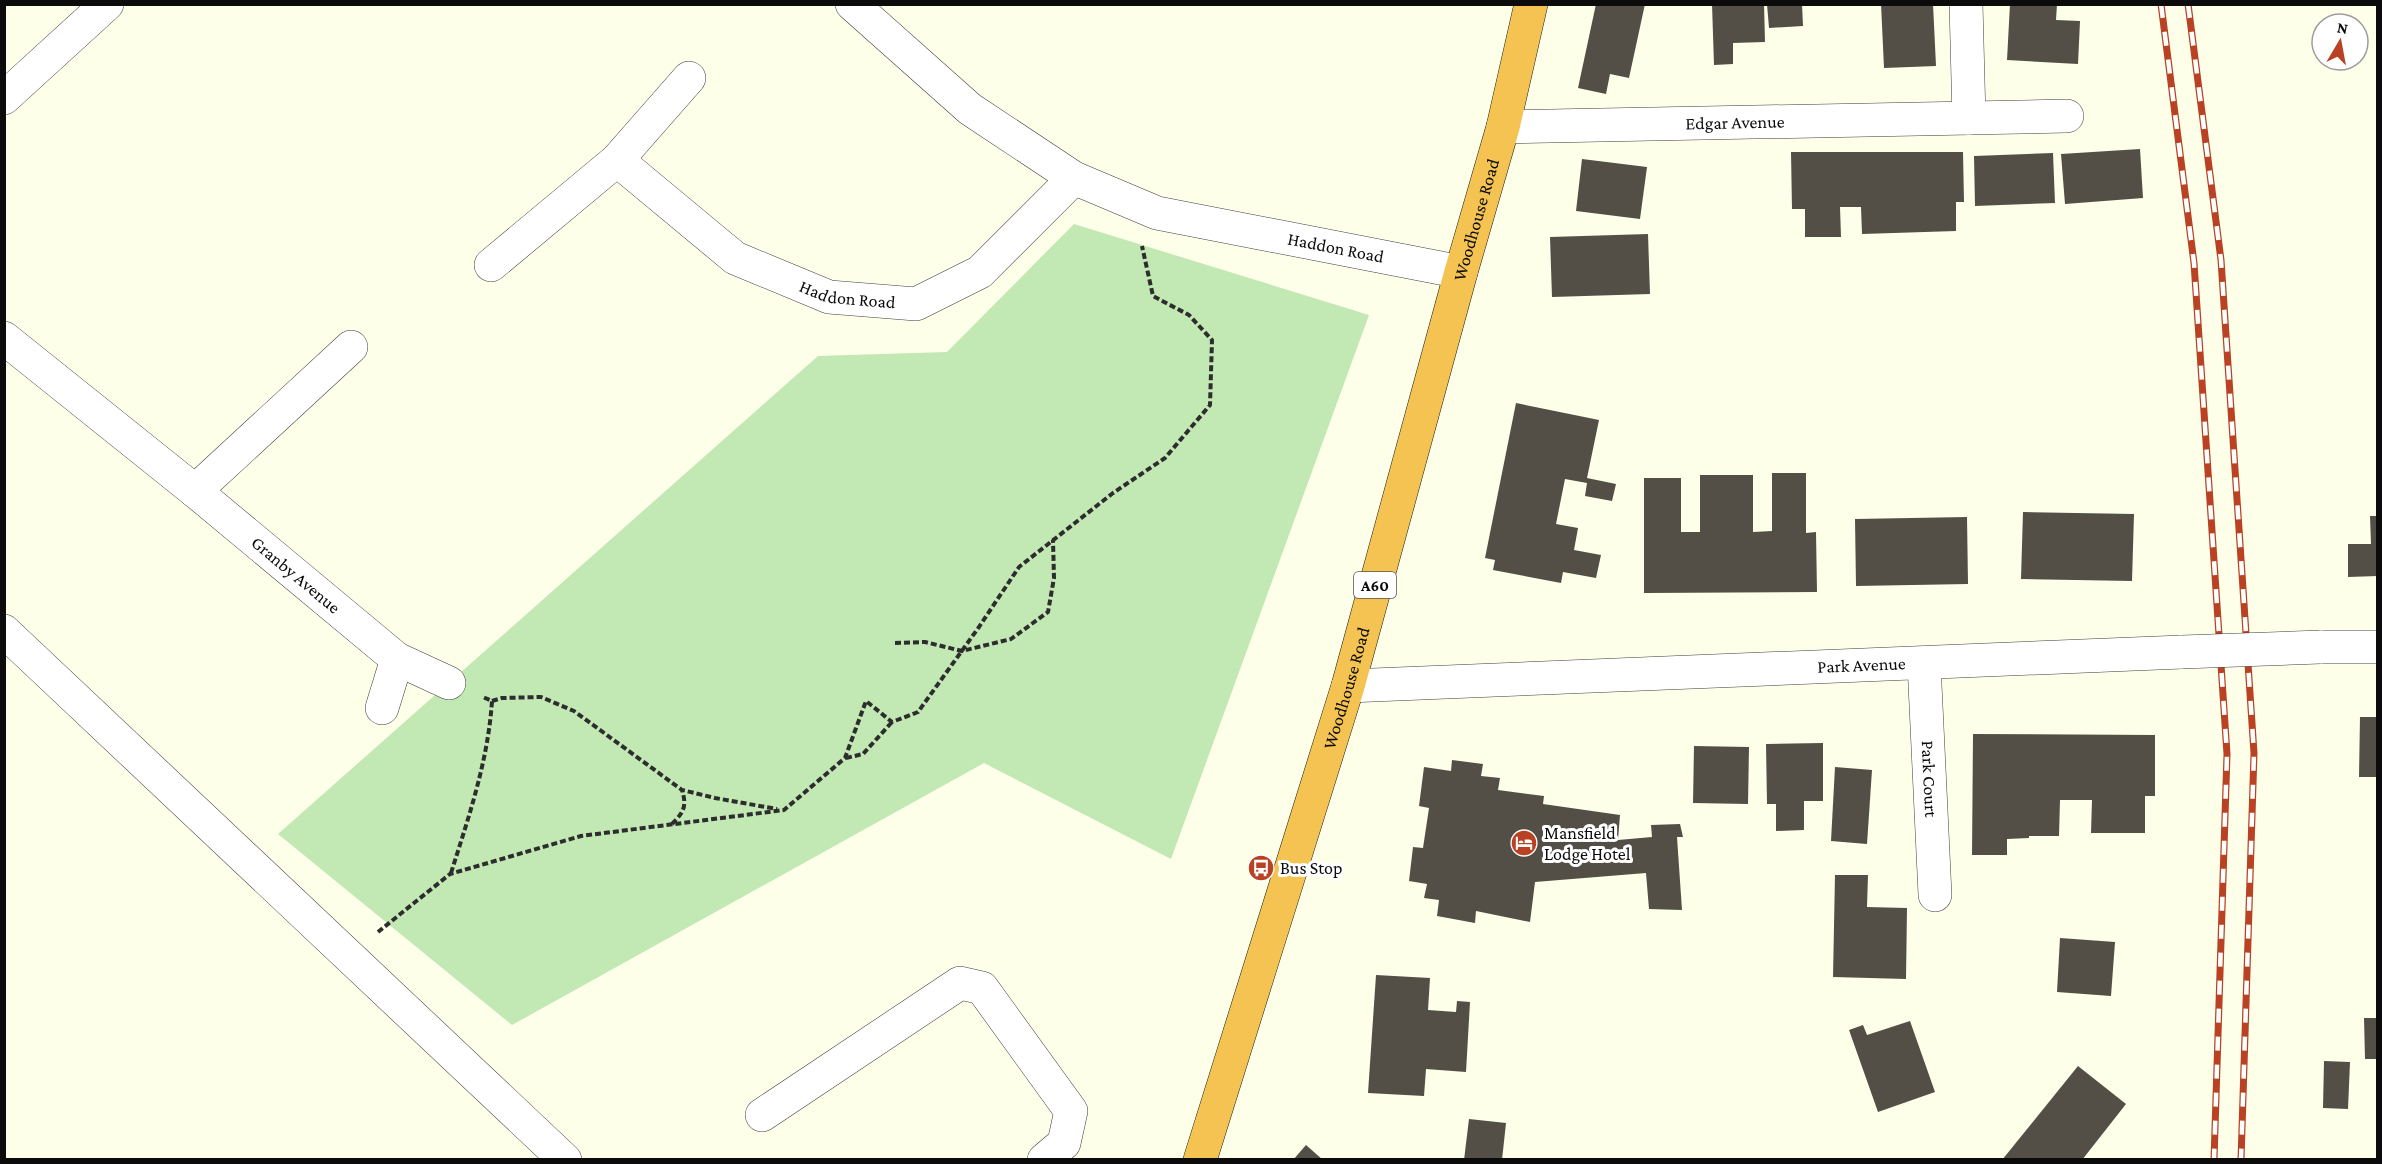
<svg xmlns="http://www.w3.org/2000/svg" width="2382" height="1164" font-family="'Crimson Pro',serif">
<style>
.green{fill:#c2e8b4}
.building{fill:#534f47}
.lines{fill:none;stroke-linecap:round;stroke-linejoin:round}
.minor-casing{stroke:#3e3e3e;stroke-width:34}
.highway-casing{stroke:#1c1c1c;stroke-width:34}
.path{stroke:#2d2d2d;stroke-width:4;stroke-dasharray:6 3;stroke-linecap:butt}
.minor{stroke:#fff;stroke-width:33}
.highway{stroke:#f4c352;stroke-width:33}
.rail-casing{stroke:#b94124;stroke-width:7}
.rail{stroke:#fff;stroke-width:4.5;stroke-dasharray:14;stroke-linecap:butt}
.minor-bridge-casing{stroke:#3e3e3e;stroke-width:34;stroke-linecap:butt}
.minor-bridge{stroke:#fff;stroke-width:33}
.labels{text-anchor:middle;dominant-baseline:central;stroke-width:6;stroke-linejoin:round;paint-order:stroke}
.shield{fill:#fff;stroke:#545454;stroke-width:1.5}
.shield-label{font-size:16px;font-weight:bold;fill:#0b0b0b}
.street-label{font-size:18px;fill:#0b0b0b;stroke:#fff}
.poi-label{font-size:18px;fill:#0b0b0b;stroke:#fff;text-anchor:start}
</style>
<rect width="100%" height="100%" fill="#feffe9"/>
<path class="green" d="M 1074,224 L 1369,315 L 1171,859 L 984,763 L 512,1025 L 278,834 L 818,356 L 947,352 Z"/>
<g class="building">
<path d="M 1596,4 L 1645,4 L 1629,78 L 1610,74 L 1606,94 L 1578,88 Z"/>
<path d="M 1712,4 L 1764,4 L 1765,42 L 1733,43 L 1733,64 L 1714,65 Z"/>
<path d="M 1767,4 L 1802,4 L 1803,26 L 1769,28 Z"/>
<path d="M 1881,4 L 1933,4 L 1936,66 L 1884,68 Z"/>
<path d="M 2010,4 L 2057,4 L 2056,20 L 2080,21 L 2078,64 L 2007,60 Z"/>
<path d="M 2140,149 L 2143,198 L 2065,204 L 2061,154 Z"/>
<path d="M 1791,152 L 1963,152 L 1964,202 L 1956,202 L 1956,231 L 1862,234 L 1861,207 L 1840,207 L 1841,237 L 1805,237 L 1805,209 L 1792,209 Z"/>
<path d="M 2053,153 L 2055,203 L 1975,206 L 1974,156 Z"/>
<path d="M 1582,159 L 1647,167 L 1640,219 L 1576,211 Z"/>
<path d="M 1648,234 L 1650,294 L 1552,297 L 1550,237 Z"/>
<path d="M 1516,403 L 1599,420 L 1587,478 L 1616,484 L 1612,501 L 1585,496 L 1587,483 L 1565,479 L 1556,524 L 1578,528 L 1574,550 L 1601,555 L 1596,578 L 1563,572 L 1561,583 L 1493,570 L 1495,560 L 1485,558 Z"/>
<path d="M 1772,473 L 1806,473 L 1806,533 L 1816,532 L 1817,592 L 1644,593 L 1644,478 L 1681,478 L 1681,532 L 1700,532 L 1700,475 L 1753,475 L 1753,532 L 1772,531 Z"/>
<path d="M 2023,512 L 2134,514 L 2132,581 L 2021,579 Z"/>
<path d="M 2370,516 L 2378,516 L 2378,576 L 2348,577 L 2348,544 L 2371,544 Z"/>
<path d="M 1967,517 L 1968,584 L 1856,586 L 1855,519 Z"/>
<path d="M 2360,717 L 2378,717 L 2378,777 L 2359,777 Z"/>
<path d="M 1973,734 L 2155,735 L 2155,796 L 2145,796 L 2145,833 L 2091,833 L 2092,800 L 2060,800 L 2059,836 L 2029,836 L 2029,838 L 2007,839 L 2007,855 L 1972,855 Z"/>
<path d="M 1823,743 L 1823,801 L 1804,801 L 1804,830 L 1776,831 L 1776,804 L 1767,804 L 1766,744 Z"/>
<path d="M 1694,746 L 1749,747 L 1748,804 L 1693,803 Z"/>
<path d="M 1452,760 L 1483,764 L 1481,776 L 1500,778 L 1498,790 L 1544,796 L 1543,804 L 1620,815 L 1618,840 L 1652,837 L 1651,825 L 1680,824 L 1683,837 L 1677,837 L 1682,910 L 1649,909 L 1646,873 L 1535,882 L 1530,922 L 1476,911 L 1475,923 L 1437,916 L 1439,900 L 1424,898 L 1427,884 L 1409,881 L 1413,847 L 1423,848 L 1429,808 L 1419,806 L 1424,767 L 1451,771 Z"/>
<path d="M 1835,767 L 1872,770 L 1867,844 L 1831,841 Z"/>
<path d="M 1835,875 L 1868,875 L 1867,907 L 1907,908 L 1906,979 L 1833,977 Z"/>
<path d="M 2060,938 L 2115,942 L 2111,996 L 2057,992 Z"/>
<path d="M 1376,975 L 1430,978 L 1428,1010 L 1456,1012 L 1457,1001 L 1470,1002 L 1466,1072 L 1426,1069 L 1424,1096 L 1368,1093 Z"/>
<path d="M 2364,1018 L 2378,1018 L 2378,1059 L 2365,1059 Z"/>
<path d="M 1910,1021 L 1935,1092 L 1878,1112 L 1849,1030 L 1863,1025 L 1867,1035 Z"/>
<path d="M 2324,1061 L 2350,1062 L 2348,1109 L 2323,1108 Z"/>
<path d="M 2078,1066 L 2126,1104 L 2082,1160 L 2002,1160 Z"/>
<path d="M 1469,1119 L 1506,1123 L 1502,1160 L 1464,1160 Z"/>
<path d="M 1306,1145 L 1323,1160 L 1293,1160 Z"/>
</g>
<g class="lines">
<defs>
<g id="minor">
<path id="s1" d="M 852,4 L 970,109 L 1074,178 L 1157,213 L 1461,272"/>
<path d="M 1966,4 L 1969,118"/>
<path d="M 4,98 L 107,4"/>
<path id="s2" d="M 1503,127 L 2067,116"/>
<path id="s3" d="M 617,160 L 735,258 L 829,297 L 916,304 L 980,272 L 1074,178"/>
<path d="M 491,265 L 617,160 L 689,78"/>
<path id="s4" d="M 4,338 L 195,491 L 397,659 L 449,683"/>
<path d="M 195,491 L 351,347"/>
<path d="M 4,631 L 565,1160"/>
<path d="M 2320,647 L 2378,647"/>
<path id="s5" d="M 1924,663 L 1935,895"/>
<path id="s6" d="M 1348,686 L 2182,652"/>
<path d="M 382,708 L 397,659"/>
<path d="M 762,1115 L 960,983 L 982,988 L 1071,1111 L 1064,1143 L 1044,1160"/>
</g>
<g id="highway">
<path id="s7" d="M 1200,1160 L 1348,686 L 1461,272 L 1503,127 L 1531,4"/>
</g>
</defs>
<use href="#minor" class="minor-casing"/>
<use href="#highway" class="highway-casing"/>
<g class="path">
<path d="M 895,643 L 925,642 L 962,651 L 1011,639 L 1048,612 L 1054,578 L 1053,540"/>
<path d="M 492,701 L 502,698 L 541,697 L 574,711 L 682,790 L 715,798 L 777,809"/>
<path d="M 846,758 L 863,754 L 892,722"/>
<path d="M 672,824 C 684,812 687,806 682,790"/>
<path d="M 451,873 C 469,816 488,761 492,701 L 483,697"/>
<path d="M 378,932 L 450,874 L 581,836 L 784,810 L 845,758 L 866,701 L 892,722 L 918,712 L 979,627 L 1019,567 L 1113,493 L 1165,458 L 1210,405 L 1212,340 L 1189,315 L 1153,296 L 1142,246"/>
</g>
<use href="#minor" class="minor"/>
<use href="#highway" class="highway"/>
<defs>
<g id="rail">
<path d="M 2161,4 L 2194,263 L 2227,754 L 2214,1160"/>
<path d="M 2188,4 L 2221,260 L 2254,753 L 2241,1160"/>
</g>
</defs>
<use href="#rail" class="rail-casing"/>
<use href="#rail" class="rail"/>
<defs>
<path id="minor-bridge" d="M 2182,652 L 2320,647"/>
</defs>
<use href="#minor-bridge" class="minor-bridge-casing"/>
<use href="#minor-bridge" class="minor-bridge"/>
</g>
<defs>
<symbol id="hotel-disc" viewBox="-11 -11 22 22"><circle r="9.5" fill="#b94124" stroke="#fff"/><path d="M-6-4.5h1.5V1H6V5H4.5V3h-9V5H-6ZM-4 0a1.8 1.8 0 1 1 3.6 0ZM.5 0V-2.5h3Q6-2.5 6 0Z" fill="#fff"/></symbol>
<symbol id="bus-disc" viewBox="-11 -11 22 22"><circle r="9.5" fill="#b94124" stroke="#fff"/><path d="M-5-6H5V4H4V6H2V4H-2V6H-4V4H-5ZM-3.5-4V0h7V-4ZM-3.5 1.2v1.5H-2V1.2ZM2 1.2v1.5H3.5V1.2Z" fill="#fff"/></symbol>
</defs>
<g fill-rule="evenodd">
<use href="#hotel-disc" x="1509" y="828" width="30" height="30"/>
<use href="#bus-disc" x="1246" y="853" width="30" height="30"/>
</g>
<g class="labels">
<rect class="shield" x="1354" y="572" width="42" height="26" rx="4.5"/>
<g class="shield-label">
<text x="1375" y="585">A60</text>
</g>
<g class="street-label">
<text stroke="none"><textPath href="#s2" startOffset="232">Edgar Avenue</textPath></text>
<text stroke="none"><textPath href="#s7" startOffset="980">Woodhouse Road</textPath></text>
<text stroke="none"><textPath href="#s1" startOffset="555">Haddon Road</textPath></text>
<text stroke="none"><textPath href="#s3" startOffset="273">Haddon Road</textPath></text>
<text stroke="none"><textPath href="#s4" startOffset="376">Granby Avenue</textPath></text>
<text stroke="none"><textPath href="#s6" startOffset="514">Park Avenue</textPath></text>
<text stroke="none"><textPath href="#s7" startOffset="494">Woodhouse Road</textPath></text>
<text stroke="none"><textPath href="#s5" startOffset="116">Park Court</textPath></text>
</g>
<g class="poi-label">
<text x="1544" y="833">Mansfield<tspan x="1544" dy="21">Lodge Hotel</tspan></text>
<text x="1280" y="868">Bus Stop</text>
</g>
</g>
<rect width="2382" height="1164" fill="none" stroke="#0b0b0b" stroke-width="12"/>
<g transform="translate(2340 42) rotate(10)"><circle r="28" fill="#ffffff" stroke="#9d9d9d" stroke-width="1.5"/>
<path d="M0-4.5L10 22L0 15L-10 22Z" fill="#b94124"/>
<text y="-9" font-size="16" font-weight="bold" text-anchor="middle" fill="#0b0b0b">N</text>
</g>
</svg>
